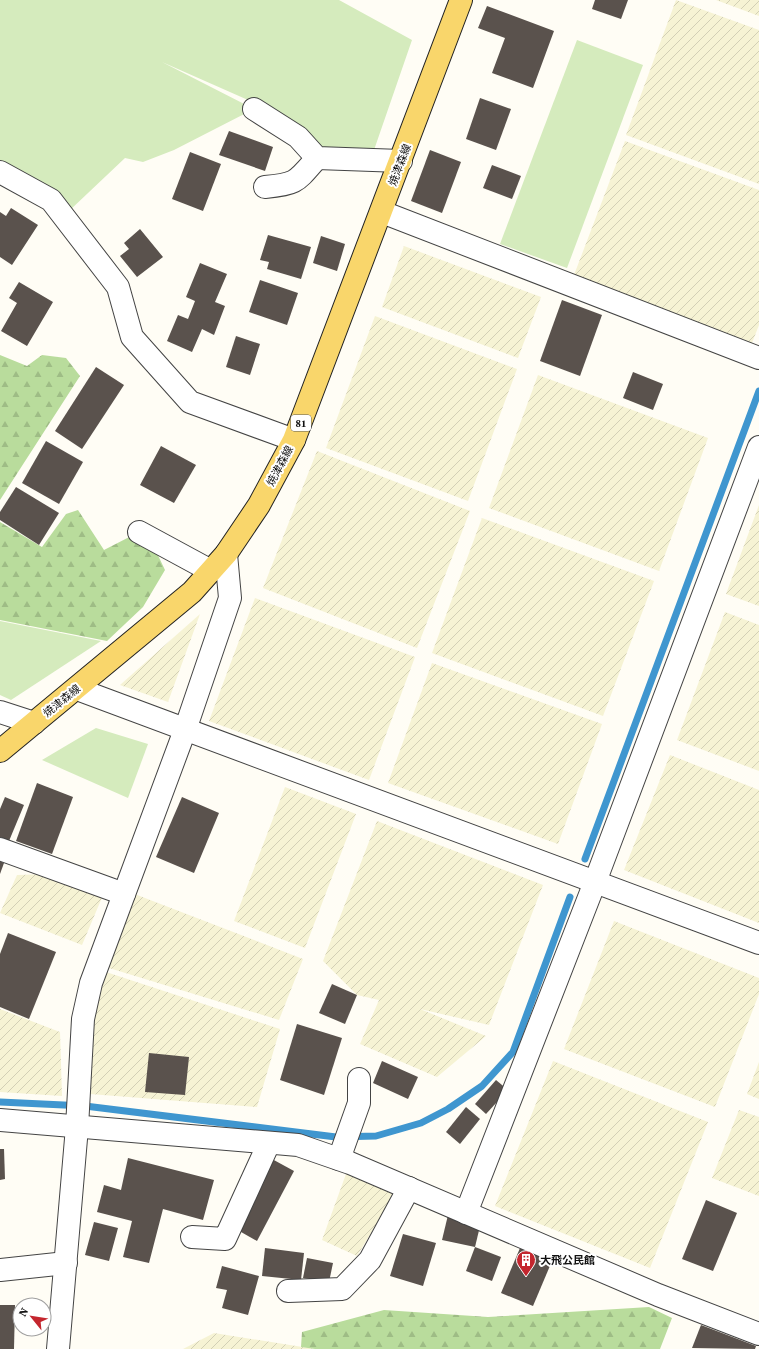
<svg xmlns="http://www.w3.org/2000/svg" width="759" height="1349" font-family="'Source Serif 4','Noto Sans JP',serif">
<style>
.farmland{fill:url(#farmland-furrows)}
.grass{fill:#d5ebbd}
.forest{fill:url(#forest-firs)}
.lines{fill:none;stroke-linecap:round;stroke-linejoin:round}
.stream{stroke:#3f96cf;stroke-width:7}
.building{fill:#5a524d}
.minor-casing{stroke:#444;stroke-width:24}
.major-casing{stroke:#222;stroke-width:24}
.minor{stroke:#fff;stroke-width:22}
.major{stroke:#f9d66b;stroke-width:22}
.labels{text-anchor:middle;dominant-baseline:central;stroke-width:4;stroke-linejoin:round;paint-order:stroke}
.shield{fill:#fff;stroke:#585858;stroke-width:1}
.shield-label{font-size:10px;font-weight:bold;fill:#111}
.street-label{font-size:11px;fill:#111;stroke:#fff}
.poi-label{font-size:11px;font-weight:bold;fill:#111;stroke:#fff;text-anchor:start}
</style>
<defs>
<pattern id="farmland-furrows" width="10" height="10" patternUnits="userSpaceOnUse"><rect width="10" height="10" fill="#f6f3d4"/><path d="M-1 1l2-2M0 10L10 0M9 11l2-2" fill="none" stroke="#d2cfb5"/></pattern>
<pattern id="forest-firs" width="22" height="20" patternUnits="userSpaceOnUse"><rect width="22" height="20" fill="#b9dc9c"/><path d="M5 1l3.5 6h-7zM16 11l3.5 6h-7z" fill="#9ebc85"/></pattern>
</defs>
<rect width="100%" height="100%" fill="#fffdf5"/>
<g class="farmland">
<path d="M 676,0 L 759,30 L 759,184 L 626,135 Z"/>
<path d="M 716,0 L 759,0 L 759,16 Z"/>
<path d="M 625,141 L 759,190 L 759,325 L 752,343 L 574,275 Z"/>
<path d="M 404,246 L 541,297 L 518,358 L 382,307 Z"/>
<path d="M 375,316 L 517,369 L 468,501 L 326,448 Z"/>
<path d="M 538,375 L 708,438 L 659,571 L 489,508 Z"/>
<path d="M 317,451 L 470,511 L 417,648 L 263,588 Z"/>
<path d="M 759,505 L 759,606 L 726,594 Z"/>
<path d="M 482,518 L 654,581 L 603,716 L 432,653 Z"/>
<path d="M 255,598 L 415,657 L 369,780 L 209,721 Z"/>
<path d="M 725,612 L 759,625 L 759,771 L 677,740 Z"/>
<path d="M 200,614 L 168,702 L 120,685 Z"/>
<path d="M 432,663 L 602,724 L 558,844 L 388,783 Z"/>
<path d="M 670,755 L 759,790 L 759,923 L 624,870 Z"/>
<path d="M 285,787 L 356,814 L 305,948 L 234,921 Z"/>
<path d="M 377,821 L 543,885 L 489,1025 L 420,1009 L 486,1036 L 437,1077 L 360,1044 L 379,1000 L 357,995 L 323,961 Z"/>
<path d="M 47,874 L 106,888 L 82,945 L 0,913 L 17,875 Z"/>
<path d="M 132,893 L 303,959 L 279,1020 L 109,968 Z"/>
<path d="M 614,921 L 759,978 L 759,994 L 715,1107 L 564,1049 Z"/>
<path d="M 106,972 L 280,1029 L 257,1107 L 90,1094 L 94,1017 Z"/>
<path d="M 0,1009 L 60,1032 L 62,1096 L 0,1092 Z"/>
<path d="M 553,1061 L 708,1122 L 650,1268 L 495,1206 Z"/>
<path d="M 759,1062 L 759,1099 L 747,1094 Z"/>
<path d="M 739,1110 L 759,1117 L 759,1196 L 712,1178 Z"/>
<path d="M 350,1163 L 400,1185 L 357,1256 L 322,1240 Z"/>
<path d="M 214,1333 L 315,1349 L 183,1349 Z"/>
</g>
<g class="grass">
<path d="M 0,0 L 339,0 L 412,40 L 374,150 L 311,151 L 248,100 L 162,62 L 254,109 L 174,150 L 143,162 L 125,158 L 69,211 L 0,167 Z"/>
<path d="M 577,40 L 643,65 L 567,268 L 500,244 Z"/>
<path d="M 0,621 L 101,641 L 11,700 L 0,695 Z"/>
<path d="M 96,728 L 148,744 L 128,798 L 42,760 Z"/>
</g>
<g class="forest">
<path d="M 0,355 L 27,366 L 42,355 L 66,358 L 80,376 L 0,500 Z"/>
<path d="M 78,510 L 104,550 L 139,532 L 154,547 L 165,570 L 143,607 L 107,641 L 0,620 L 0,522 L 42,547 L 66,514 Z"/>
<path d="M 649,1307 L 672,1318 L 660,1349 L 315,1349 L 301,1347 L 302,1332 L 384,1310 L 488,1317 Z"/>
</g>
<g class="lines">
<g class="stream">
<path d="M 585,859 L 759,391"/>
<path d="M 0,1102 L 85,1106 L 336,1137 L 376,1136 L 421,1123 L 448,1109 L 482,1086 L 513,1052 L 570,897"/>
</g>
</g>
<g class="building">
<path d="M 595,0 L 628,0 L 621,19 L 592,9 Z"/>
<path d="M 487,6 L 554,31 L 533,88 L 492,73 L 505,38 L 478,28 Z"/>
<path d="M 480,98 L 511,109 L 496,150 L 466,139 Z"/>
<path d="M 229,131 L 273,147 L 265,171 L 219,155 Z"/>
<path d="M 430,150 L 461,162 L 442,213 L 411,201 Z"/>
<path d="M 190,152 L 221,164 L 203,211 L 172,199 Z"/>
<path d="M 492,165 L 521,176 L 512,199 L 483,188 Z"/>
<path d="M 11,208 L 38,225 L 12,265 L 0,257 L 0,212 L 6,216 Z"/>
<path d="M 140,229 L 163,257 L 137,277 L 120,256 L 129,249 L 124,243 Z"/>
<path d="M 268,235 L 311,247 L 301,279 L 267,269 L 269,262 L 260,260 Z"/>
<path d="M 321,236 L 345,244 L 337,271 L 313,263 Z"/>
<path d="M 200,263 L 227,274 L 215,302 L 225,306 L 214,335 L 202,329 L 192,352 L 167,341 L 178,315 L 188,319 L 195,301 L 186,297 Z"/>
<path d="M 260,280 L 298,293 L 287,325 L 249,312 Z"/>
<path d="M 19,282 L 53,302 L 27,346 L 1,331 L 17,303 L 9,298 Z"/>
<path d="M 562,300 L 602,315 L 580,376 L 540,361 Z"/>
<path d="M 236,336 L 260,344 L 250,375 L 226,367 Z"/>
<path d="M 96,367 L 124,385 L 82,449 L 55,431 Z"/>
<path d="M 633,372 L 663,384 L 653,410 L 623,398 Z"/>
<path d="M 46,441 L 83,462 L 59,504 L 22,483 Z"/>
<path d="M 161,446 L 196,465 L 174,503 L 140,485 Z"/>
<path d="M 16,487 L 59,513 L 39,545 L 0,520 L 0,512 Z"/>
<path d="M 37,783 L 73,797 L 52,854 L 16,841 Z"/>
<path d="M 5,797 L 24,805 L 9,841 L 0,837 L 0,809 Z"/>
<path d="M 182,797 L 219,813 L 194,873 L 156,857 Z"/>
<path d="M 0,861 L 4,863 L 0,874 Z"/>
<path d="M 8,933 L 56,952 L 29,1019 L 0,1007 L 0,954 Z"/>
<path d="M 332,984 L 357,995 L 345,1024 L 319,1013 Z"/>
<path d="M 297,1024 L 342,1038 L 324,1095 L 280,1080 Z"/>
<path d="M 149,1053 L 189,1057 L 185,1095 L 145,1092 Z"/>
<path d="M 382,1061 L 418,1077 L 408,1099 L 373,1083 Z"/>
<path d="M 496,1080 L 508,1090 L 486,1114 L 475,1104 Z"/>
<path d="M 466,1107 L 480,1119 L 460,1144 L 446,1132 Z"/>
<path d="M 0,1149 L 4,1149 L 5,1179 L 0,1180 Z"/>
<path d="M 128,1158 L 214,1180 L 203,1220 L 163,1209 L 149,1263 L 123,1257 L 132,1221 L 97,1212 L 104,1185 L 121,1190 Z"/>
<path d="M 272,1159 L 294,1171 L 257,1241 L 234,1228 Z"/>
<path d="M 706,1200 L 737,1213 L 713,1271 L 682,1259 Z"/>
<path d="M 448,1215 L 481,1222 L 475,1247 L 442,1240 Z"/>
<path d="M 94,1222 L 118,1228 L 109,1261 L 85,1255 Z"/>
<path d="M 403,1234 L 436,1243 L 423,1286 L 390,1276 Z"/>
<path d="M 475,1247 L 501,1257 L 492,1281 L 466,1271 Z"/>
<path d="M 265,1248 L 304,1253 L 301,1280 L 262,1276 Z"/>
<path d="M 520,1248 L 552,1261 L 533,1306 L 501,1293 Z"/>
<path d="M 307,1258 L 333,1263 L 329,1282 L 303,1278 Z"/>
<path d="M 222,1266 L 259,1276 L 248,1315 L 222,1308 L 227,1290 L 216,1288 Z"/>
<path d="M 0,1305 L 15,1305 L 14,1349 L 0,1349 Z"/>
<path d="M 701,1325 L 756,1346 L 755,1349 L 692,1348 Z"/>
</g>
<g class="lines">
<defs>
<g id="minor">
<path d="M 254,109 L 298,137 L 317,158 L 401,161"/>
<path d="M 0,172 L 51,200 L 118,287 L 132,337 L 190,402 L 294,440"/>
<path d="M 265,187 C 297,184 296,182 317,158"/>
<path d="M 382,212 L 759,358"/>
<path d="M 139,532 L 211,571"/>
<path d="M 77,689 L 759,943"/>
<path d="M 0,712 L 34,723"/>
<path d="M 0,849 L 124,894"/>
<path d="M 0,1120 L 298,1145 L 350,1163 L 658,1295 L 759,1334"/>
<path d="M 339,1159 L 359,1103 L 359,1079"/>
<path d="M 466,1213 L 595,882 L 759,447"/>
<path d="M 192,1237 L 225,1239 L 269,1143"/>
<path d="M 0,1270 L 66,1263"/>
<path d="M 288,1291 L 342,1289 L 370,1260 L 409,1188"/>
<path d="M 58,1349 L 77,1127 L 83,1019 L 91,983 L 185,730 L 230,598 L 226,554"/>
</g>
<path id="major" d="M 0,751 L 192,592 L 226,554 L 259,505 L 294,440 L 461,0"/>
</defs>
<use href="#minor" class="minor-casing"/>
<use href="#major" class="major-casing"/>
<use href="#minor" class="minor"/>
<use href="#major" class="major"/>
</g>
<defs>
<symbol id="building-pin" viewBox="-11 -11 22 30"><path d="M0 17L-7.5 6A9.5 9.5 0 1 1 7.5 6Z" fill="#c4262e" stroke="#fff"/><path d="M-4-6H4V6H1V3H-1V6H-4ZM-2.5-4.3h1.7v1.8h-1.7ZM.8-4.3h1.7v1.8H.8ZM-2.5-1h1.7V.8h-1.7ZM.8-1h1.7V.8H.8Z" fill="#fff"/></symbol>
</defs>
<g fill-rule="evenodd">
<use href="#building-pin" x="515" y="1249" width="22" height="30"/>
</g>
<g class="labels">
<rect class="shield" x="291" y="415" width="20" height="16" rx="3"/>
<g class="shield-label">
<text x="301" y="423">81</text>
</g>
<g class="street-label">
<text transform="translate(400 165) rotate(-69)">焼津森線</text>
<text transform="translate(280 466) rotate(-62)">焼津森線</text>
<text transform="translate(62 701) rotate(-39)">焼津森線</text>
</g>
<g class="poi-label">
<text x="540" y="1260">大飛公民館</text>
</g>
</g>
<g transform="translate(32 1317) rotate(300)"><circle r="19" fill="#ffffff" stroke="#a0a0a0"/>
<path d="M0-3L7 15L0 10L-7 15Z" fill="#c4262e"/>
<text y="-6" font-size="11" font-weight="bold" text-anchor="middle" fill="#111111">N</text>
</g>
</svg>
